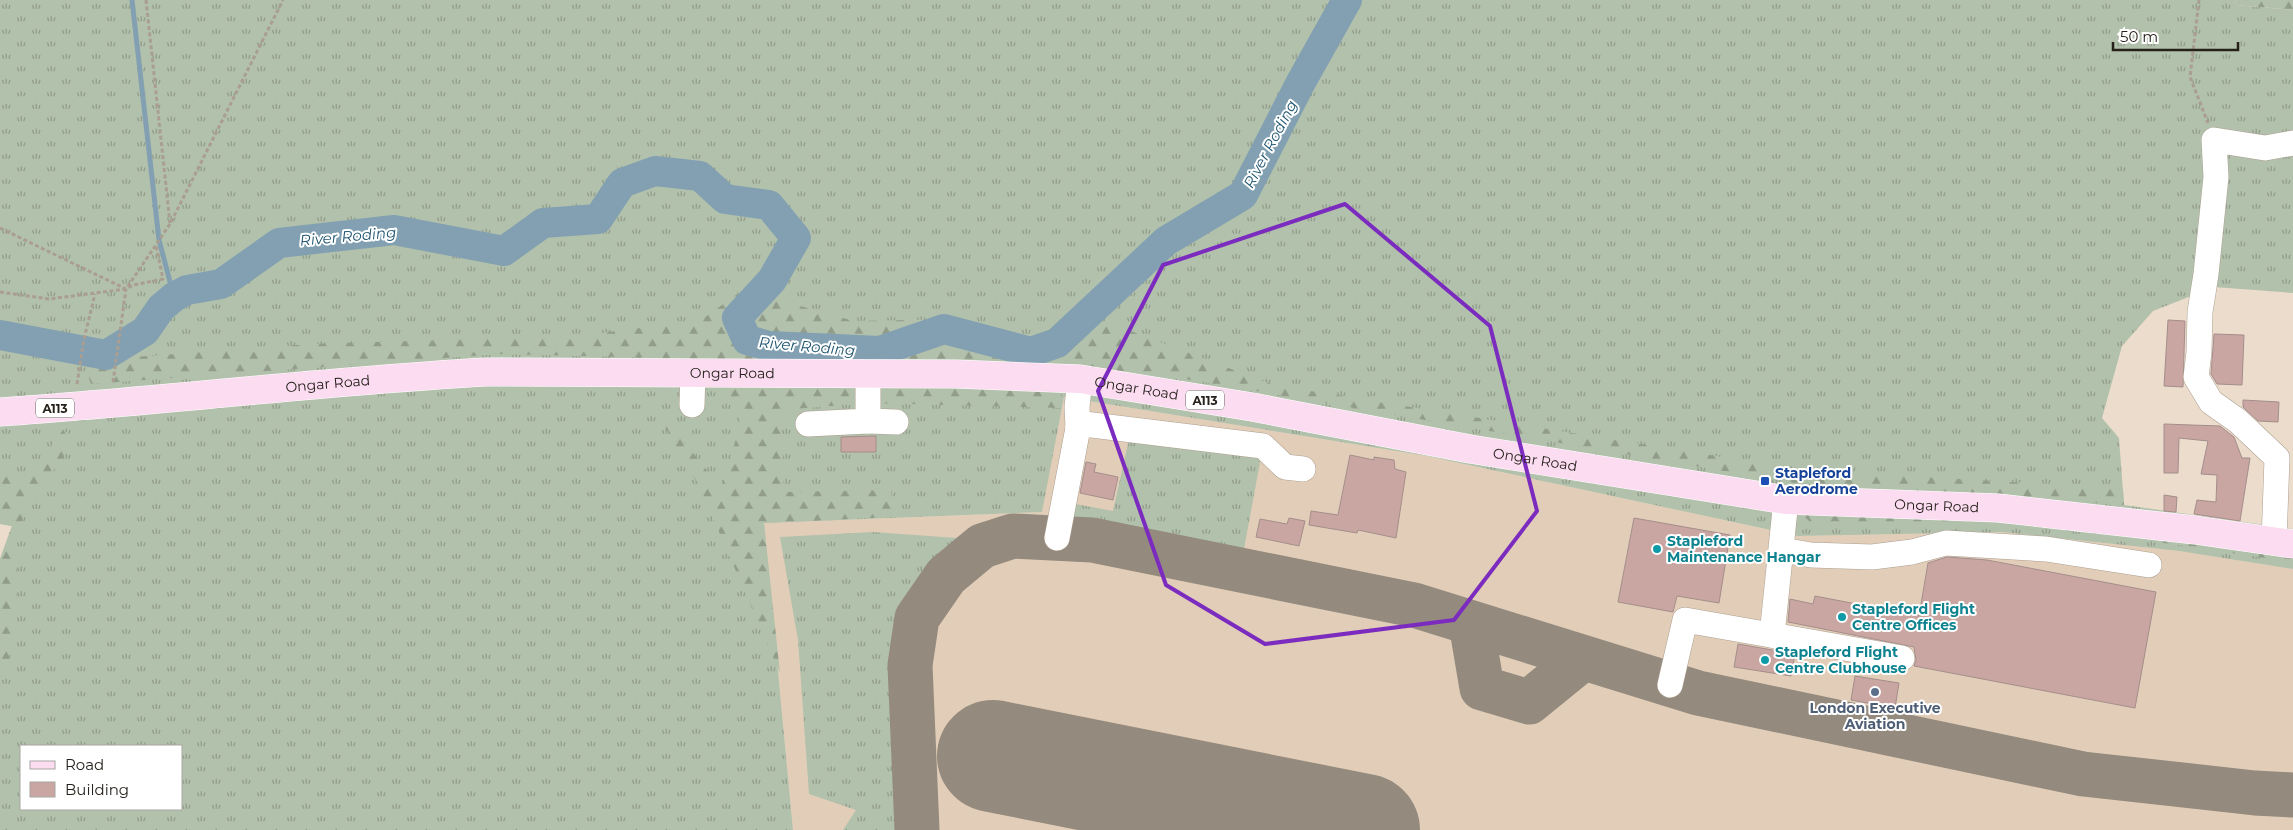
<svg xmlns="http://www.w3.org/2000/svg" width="2293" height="830" font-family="Montserrat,sans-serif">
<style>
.built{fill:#e2ceb8}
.grass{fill:url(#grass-tufts);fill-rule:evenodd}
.forest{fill:url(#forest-firs)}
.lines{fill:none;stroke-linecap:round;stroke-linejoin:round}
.stream{stroke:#82a0b1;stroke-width:5}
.river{stroke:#82a0b1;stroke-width:30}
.taxiway{stroke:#948a7e;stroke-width:45}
.runway{stroke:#948a7e;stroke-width:112}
.building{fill:#c9a6a2;stroke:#a48e8c}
.minor-casing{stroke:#ad9f90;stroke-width:26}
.major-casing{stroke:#fff;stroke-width:29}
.path{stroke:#aa9e92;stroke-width:3;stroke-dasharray:4 2.5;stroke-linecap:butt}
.minor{stroke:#fff;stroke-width:25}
.major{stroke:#fbdcf1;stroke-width:28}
.marked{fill:none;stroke:#7b2cbf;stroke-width:4;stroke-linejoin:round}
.transit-dot{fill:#1a4fb4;stroke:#fff;stroke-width:2}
.culture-dot{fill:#0f9aa8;stroke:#fff;stroke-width:2}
.service-dot{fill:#5c6f8a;stroke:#fff;stroke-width:2}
.labels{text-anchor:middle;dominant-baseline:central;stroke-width:4;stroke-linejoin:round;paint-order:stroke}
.shield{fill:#fff;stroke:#67645f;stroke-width:1}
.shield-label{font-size:12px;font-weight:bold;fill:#26211b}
.street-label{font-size:14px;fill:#26211b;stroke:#fff}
.transit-label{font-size:14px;font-weight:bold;fill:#164399;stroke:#fff;text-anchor:start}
.culture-label{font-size:14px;font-weight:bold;fill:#0d838f;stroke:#fff;text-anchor:start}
.service-label{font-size:14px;font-weight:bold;fill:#4e5e75;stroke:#fff}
.water-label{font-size:15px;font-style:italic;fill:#205671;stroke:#fff}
</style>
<defs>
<pattern id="grass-tufts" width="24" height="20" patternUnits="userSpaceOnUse" patternTransform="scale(1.25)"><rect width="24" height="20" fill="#b2c1ab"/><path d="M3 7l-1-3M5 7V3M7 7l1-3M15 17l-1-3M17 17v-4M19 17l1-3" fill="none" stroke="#919c8a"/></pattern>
<pattern id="forest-firs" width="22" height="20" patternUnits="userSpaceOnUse" patternTransform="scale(1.25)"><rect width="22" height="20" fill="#b2c1ab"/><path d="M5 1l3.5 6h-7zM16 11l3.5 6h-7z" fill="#919c8a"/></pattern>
</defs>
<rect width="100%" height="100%" fill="#ebdccc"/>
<path class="built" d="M 1064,397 L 1427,456 L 1798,536 L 2002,532 L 2179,551 L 2293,569 L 2293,830 L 793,830 L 764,523 L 1041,512 Z"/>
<g class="grass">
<path d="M 0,0 L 2235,0 L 2236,5 L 2293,10 L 2293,293 L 2214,287 L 2153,311 L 2122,346 L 2102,418 L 2119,438 L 2124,505 L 2293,529 L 2293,569 L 2179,551 L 2002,532 L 1798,536 L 1427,456 L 1064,397 L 1042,512 L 764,523 L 793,830 L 0,830 L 0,559 L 12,526 L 0,524 ZM 21,746 L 181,746 L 181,809 L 21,809 Z"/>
<path d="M 1129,439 L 1261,457 L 1244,549 L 1068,517 L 1070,503 L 1113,511 Z"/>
<path d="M 873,532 L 971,539 L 927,571 L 903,611 L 892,741 L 900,830 L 843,830 L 856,810 L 809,794 L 798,640 L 780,537 Z"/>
</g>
<g class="forest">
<path d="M 2235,0 L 2293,0 L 2293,10 L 2236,5 Z"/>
<path d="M 743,290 L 854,321 L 964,319 L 1029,339 L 1107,322 L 1273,385 L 1797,469 L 2123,489 L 2124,505 L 1795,483 L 1179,378 L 1006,360 L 748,360 L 499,354 L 91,384 L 87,372 L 93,360 L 310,344 L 578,336 L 701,320 Z"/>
<path d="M 621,381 L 824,381 L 1062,392 L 1062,408 L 868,403 L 781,410 L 784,492 L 891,490 L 894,517 L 764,523 L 780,673 L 700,488 L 648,397 L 721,488 L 740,426 L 736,403 C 704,379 660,385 621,389 Z"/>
<path d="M 63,430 L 71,435 L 67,452 L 54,470 L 25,502 L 22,525 L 15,545 L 18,582 L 9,661 L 0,665 L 0,559 L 12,526 L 0,524 L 0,470 L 22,474 L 43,456 Z"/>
<path d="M 1800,512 L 1975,513 L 2293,554 L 2293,562 L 2123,537 L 1995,523 L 1813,525 Z"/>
</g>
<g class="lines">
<path class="stream" d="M 132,0 L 159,240 L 174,297"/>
<path class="river" d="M 0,335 L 106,355 L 145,331 L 161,308 L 174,297 L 187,290 L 221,284 L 279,243 L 394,230 L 504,251 L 543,223 L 598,219 L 622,183 L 655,171 L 700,176 L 725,199 L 769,205 L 796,238 L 772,280 L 737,318 L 747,340 L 769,346 L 880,351 L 944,329 L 1031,352 L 1057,343 L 1166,241 L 1243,195 L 1301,82 L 1347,0"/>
<g class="taxiway">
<path d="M 1471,623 L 1482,688 L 1529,702 L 1583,658"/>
<path d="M 917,830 L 910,665 L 917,618 L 946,576 L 982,546 L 1013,536 L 1092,540 L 1414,605 L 1698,693 L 2083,774 L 2255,793 L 2293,795"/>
</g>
<path class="runway" d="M 993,756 L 1364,830"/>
</g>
<g class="building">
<path d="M 2168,320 L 2185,321 L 2183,387 L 2164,386 Z"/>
<path d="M 2214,334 L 2244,335 L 2242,385 L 2217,384 L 2211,374 Z"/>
<path d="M 2243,400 L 2279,402 L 2278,422 L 2258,421 L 2243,407 Z"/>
<path d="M 2164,424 L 2220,426 L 2234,437 L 2242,458 L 2250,458 L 2240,521 L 2194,514 L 2197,500 L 2216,502 L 2217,475 L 2201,474 L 2208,441 L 2179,438 L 2178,473 L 2164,473 Z"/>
<path d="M 876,436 L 876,452 L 841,452 L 841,437 Z"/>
<path d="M 1350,455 L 1374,460 L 1374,457 L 1394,460 L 1395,469 L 1406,472 L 1396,538 L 1358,530 L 1357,533 L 1309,525 L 1311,511 L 1338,515 Z"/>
<path d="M 1086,462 L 1096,464 L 1094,472 L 1118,477 L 1113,500 L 1080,493 Z"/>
<path d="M 2164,495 L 2177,497 L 2176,512 L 2164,511 Z"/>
<path d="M 1289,518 L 1305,521 L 1299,546 L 1256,537 L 1260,519 L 1287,524 Z"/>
<path d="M 1634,518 L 1730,535 L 1719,603 L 1677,596 L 1673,612 L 1618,602 Z"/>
<path d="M 1947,557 L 1987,560 L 2156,592 L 2135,708 L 1914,666 L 1916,660 L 1914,647 L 1788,622 L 1790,599 L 1813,604 L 1815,596 L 1919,616 L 1928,563 Z"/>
<path d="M 1738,644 L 1795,654 L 1791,676 L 1734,667 Z"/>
<path d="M 1855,676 L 1899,683 L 1895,708 L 1851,700 Z"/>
</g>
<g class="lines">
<defs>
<g id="minor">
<path d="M 692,405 L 693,372"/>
<path d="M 868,421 L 896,422"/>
<path d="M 808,424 L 868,421 L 868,374"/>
<path d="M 1078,428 L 1077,407 L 1080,379"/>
<path d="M 1057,538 L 1078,428 L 1084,424 L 1263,446 L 1285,467 L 1303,469"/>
<path d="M 2274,542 L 2277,458 L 2238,421 L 2211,402 L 2196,377 L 2199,352 L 2200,312 L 2206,274 L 2216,177 L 2214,140 L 2265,148 L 2293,143"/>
<path d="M 1782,550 L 1811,555 L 1872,557 L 1912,552 L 1946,543 L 2046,549 L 2149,565"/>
<path d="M 1772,635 L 1786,500"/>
<path d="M 1670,685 L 1685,620 L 1902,658"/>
</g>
<g id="major">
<path id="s1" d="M 0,412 C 162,401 324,381 486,372 L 956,374 L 1080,379 L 1252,407 L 1470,449 L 1786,500 L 1998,508 L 2195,530 L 2293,544"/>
</g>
</defs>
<use href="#minor" class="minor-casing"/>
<use href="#major" class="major-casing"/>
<g class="path">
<path d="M 146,0 L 170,223"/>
<path d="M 2199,0 L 2190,77 L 2208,123"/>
<path d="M 0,228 L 126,289 L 170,224 L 283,0"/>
<path d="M 0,292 L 49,299 L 126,289 L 133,285 L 163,279 L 156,245"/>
<path d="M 113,382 L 126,289"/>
<path d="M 77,384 L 84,339 L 95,294"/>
</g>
<use href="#minor" class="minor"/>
<use href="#major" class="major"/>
</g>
<path class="marked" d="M 1345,204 L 1490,326 L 1537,511 L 1454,620 L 1265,644 L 1166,585 L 1098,391 L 1163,265 Z"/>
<rect class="transit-dot" x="1760" y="476" width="10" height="10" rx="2.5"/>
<g class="culture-dot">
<circle cx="1657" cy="549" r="5"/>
<circle cx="1842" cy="617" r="5"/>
<circle cx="1765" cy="660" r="5"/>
</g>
<circle class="service-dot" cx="1875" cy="692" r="5"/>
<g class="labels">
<g class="shield">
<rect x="1186" y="390.5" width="38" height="19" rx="4"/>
<rect x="36" y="398.5" width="38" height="19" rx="4"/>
</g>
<g class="shield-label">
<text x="1205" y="400">A113</text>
<text x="55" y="408">A113</text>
</g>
<g class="street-label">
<text stroke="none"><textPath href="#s1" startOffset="734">Ongar Road</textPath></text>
<text stroke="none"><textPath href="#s1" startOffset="329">Ongar Road</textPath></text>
<text stroke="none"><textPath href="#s1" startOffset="1139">Ongar Road</textPath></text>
<text stroke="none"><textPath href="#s1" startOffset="1544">Ongar Road</textPath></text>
<text stroke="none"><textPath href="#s1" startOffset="1949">Ongar Road</textPath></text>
</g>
<g class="transit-label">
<text x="1775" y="473">Stapleford<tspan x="1775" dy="16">Aerodrome</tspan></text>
</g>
<g class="culture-label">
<text x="1667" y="541">Stapleford<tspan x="1667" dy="16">Maintenance Hangar</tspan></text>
<text x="1852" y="609">Stapleford Flight<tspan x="1852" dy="16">Centre Offices</tspan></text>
<text x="1775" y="652">Stapleford Flight<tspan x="1775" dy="16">Centre Clubhouse</tspan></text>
</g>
<g class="service-label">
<text x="1875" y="708">London Executive<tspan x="1875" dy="16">Aviation</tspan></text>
</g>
<g class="water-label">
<text transform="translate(1270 144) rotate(-62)">River Roding</text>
<text transform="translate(348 236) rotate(-5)">River Roding</text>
<text transform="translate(807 346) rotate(5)">River Roding</text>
</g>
</g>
<rect x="20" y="745" width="162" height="65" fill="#ffffff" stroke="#a8a6a4"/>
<rect x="30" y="761" width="25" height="8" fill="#fbdcf1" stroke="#a8a6a4"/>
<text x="65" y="770" font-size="15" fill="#26211b">Road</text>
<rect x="30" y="782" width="25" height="15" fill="#c9a6a2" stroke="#a8a6a4"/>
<text x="65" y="795" font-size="15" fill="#26211b">Building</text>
<path d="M2113 42v8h125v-8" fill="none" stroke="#26211b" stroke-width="2.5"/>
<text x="2120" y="42" font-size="15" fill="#26211b" stroke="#ffffff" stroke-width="4" paint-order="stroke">50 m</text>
</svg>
